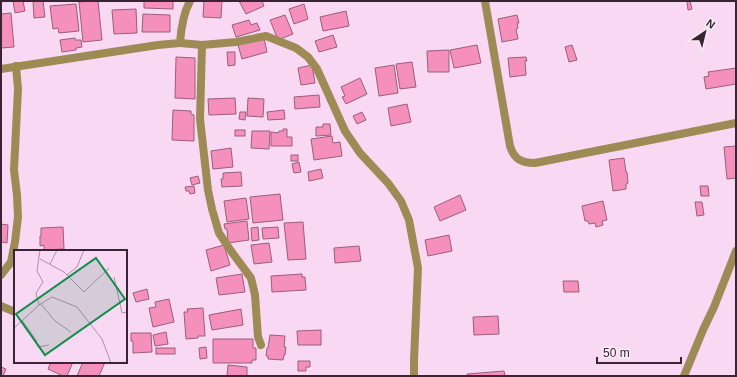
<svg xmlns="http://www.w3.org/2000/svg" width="737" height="377" font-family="Arial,sans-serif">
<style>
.building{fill:#f590bd;stroke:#9b5e79}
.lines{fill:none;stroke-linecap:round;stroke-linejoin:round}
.street{stroke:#9d8b56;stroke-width:8}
.inset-road{fill:none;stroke:#ac90a7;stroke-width:1}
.view{fill:#108e4a;fill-opacity:0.15;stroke:#108e4a;stroke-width:2}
.inset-edge{fill:none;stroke:#392435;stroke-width:2}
</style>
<rect width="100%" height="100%" fill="#f9d8f3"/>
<g class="building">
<path d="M 13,1 L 23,1 L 25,11 L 15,13 Z"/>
<path d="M 33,1 L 43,1 L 45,17 L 34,18 Z"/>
<path d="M 90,1 L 98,1 L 102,40 L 83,42 L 79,2 Z"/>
<path d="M 144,1 L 173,1 L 173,9 L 144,8 Z"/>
<path d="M 204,1 L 222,1 L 221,18 L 203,17 Z"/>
<path d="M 239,1 L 262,1 L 264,6 L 246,14 Z"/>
<path d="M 690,1 L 692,9 L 688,10 L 687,2 Z"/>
<path d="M 76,4 L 79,31 L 59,33 L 58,28 L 53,29 L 50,6 Z"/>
<path d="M 304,4 L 308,19 L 294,24 L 289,9 Z"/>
<path d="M 136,9 L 137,33 L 114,34 L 112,10 Z"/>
<path d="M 346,11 L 349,26 L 323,31 L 320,17 Z"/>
<path d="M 11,13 L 14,47 L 1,48 L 1,14 Z"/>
<path d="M 143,14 L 170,15 L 170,32 L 142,32 Z"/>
<path d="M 285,15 L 293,34 L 278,40 L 270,20 Z"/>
<path d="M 517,15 L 519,23 L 517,23 L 518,28 L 516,29 L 518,39 L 502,42 L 498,19 Z"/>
<path d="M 249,20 L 251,25 L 257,23 L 260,30 L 236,37 L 232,25 Z"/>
<path d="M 333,35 L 337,47 L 319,52 L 315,41 Z"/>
<path d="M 75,38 L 75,40 L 81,40 L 82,47 L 76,48 L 76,50 L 62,52 L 60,40 Z"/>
<path d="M 264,38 L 267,52 L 242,59 L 238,45 Z"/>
<path d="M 477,45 L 481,63 L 454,68 L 450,50 Z"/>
<path d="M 572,45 L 577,60 L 569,62 L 565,47 Z"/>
<path d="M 449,50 L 449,72 L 428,72 L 427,51 Z"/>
<path d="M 227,52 L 235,52 L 235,65 L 228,66 Z"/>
<path d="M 176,57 L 195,58 L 195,99 L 175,98 Z"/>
<path d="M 526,57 L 527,61 L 525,61 L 526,75 L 510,77 L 508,58 Z"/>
<path d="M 412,62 L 416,87 L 400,89 L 396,64 Z"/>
<path d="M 312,65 L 315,83 L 301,85 L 298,68 Z"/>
<path d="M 394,65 L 398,93 L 379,96 L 375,68 Z"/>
<path d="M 736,68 L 736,84 L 706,89 L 704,77 L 709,76 L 708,72 Z"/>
<path d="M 360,78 L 367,94 L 346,104 L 342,97 L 345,96 L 341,87 Z"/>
<path d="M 319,95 L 320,107 L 295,109 L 294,97 Z"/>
<path d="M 235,98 L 236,114 L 209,115 L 208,99 Z"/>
<path d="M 248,98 L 264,99 L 263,117 L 247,116 Z"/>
<path d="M 407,104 L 411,122 L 391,126 L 388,108 Z"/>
<path d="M 173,110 L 191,111 L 191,114 L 194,115 L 194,141 L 172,140 Z"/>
<path d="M 284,110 L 285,119 L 268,120 L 267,112 Z"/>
<path d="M 240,112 L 246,112 L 245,120 L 239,119 Z"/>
<path d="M 362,112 L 366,120 L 357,124 L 353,116 Z"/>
<path d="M 323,124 L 330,124 L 331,135 L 316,136 L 316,127 L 323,127 Z"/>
<path d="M 283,129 L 287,129 L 287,137 L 292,137 L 292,146 L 271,146 L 271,132 L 278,133 L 279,131 L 283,131 Z"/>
<rect x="235" y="130" width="10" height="6"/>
<path d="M 252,131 L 270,131 L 269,149 L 251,148 Z"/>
<path d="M 332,136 L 333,143 L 340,142 L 342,156 L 314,160 L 311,139 Z"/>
<path d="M 736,146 L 736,178 L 727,179 L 724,147 Z"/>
<path d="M 231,148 L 233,167 L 213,169 L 211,151 Z"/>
<rect x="291" y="155" width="7" height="6"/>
<path d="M 624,158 L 626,172 L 627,172 L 628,183 L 626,184 L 626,189 L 613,191 L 609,160 Z"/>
<path d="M 299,162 L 301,172 L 294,173 L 292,164 Z"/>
<path d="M 321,169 L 323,178 L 309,181 L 308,172 Z"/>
<path d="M 241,172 L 242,186 L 222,187 L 221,179 L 223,179 L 223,173 Z"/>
<path d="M 198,176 L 200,183 L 192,185 L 190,178 Z"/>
<path d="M 194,186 L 195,193 L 190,194 L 189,191 L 186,191 L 185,187 Z"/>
<path d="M 700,186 L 708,186 L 709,196 L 701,196 Z"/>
<path d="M 280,194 L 283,220 L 253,223 L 250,197 Z"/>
<path d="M 460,195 L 466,210 L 440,221 L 434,207 Z"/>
<path d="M 246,198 L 249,219 L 227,222 L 224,201 Z"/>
<path d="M 603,201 L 607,220 L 602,221 L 603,225 L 596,227 L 595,223 L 589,224 L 588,221 L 585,221 L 582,206 Z"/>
<path d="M 695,202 L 702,202 L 704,215 L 697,216 Z"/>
<path d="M 247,221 L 249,240 L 228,243 L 227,229 L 225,229 L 224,224 Z"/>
<path d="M 303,222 L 306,259 L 288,260 L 284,223 Z"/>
<path d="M 1,224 L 8,225 L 7,243 L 1,242 Z"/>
<path d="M 63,227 L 64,249 L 44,250 L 44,245 L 40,246 L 40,236 L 41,236 L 41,228 Z"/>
<path d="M 258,227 L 259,240 L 252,241 L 251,228 Z"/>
<path d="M 278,227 L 279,238 L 263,239 L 262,228 Z"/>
<path d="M 449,235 L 452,251 L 428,256 L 425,240 Z"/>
<path d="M 269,243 L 272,262 L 254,264 L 251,245 Z"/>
<path d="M 224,245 L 230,265 L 211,271 L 206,250 Z"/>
<path d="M 359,246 L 361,261 L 335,263 L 334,248 Z"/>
<path d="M 242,274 L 245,292 L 219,295 L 216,278 Z"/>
<path d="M 302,274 L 302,277 L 305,277 L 306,290 L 272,292 L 271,276 Z"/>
<path d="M 563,281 L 578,281 L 579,292 L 564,292 Z"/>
<path d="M 147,289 L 149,299 L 136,302 L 133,293 Z"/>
<path d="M 169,299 L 174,322 L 153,327 L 149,308 L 156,307 L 155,302 Z"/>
<path d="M 203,308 L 205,336 L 198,336 L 198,338 L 186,339 L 184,312 L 188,312 L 187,309 Z"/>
<path d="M 241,309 L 243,325 L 212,330 L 209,315 Z"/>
<path d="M 498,316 L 499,334 L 474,335 L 473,317 Z"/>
<path d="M 321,330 L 321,345 L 298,345 L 297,331 Z"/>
<path d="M 166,332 L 168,344 L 155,346 L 153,335 Z"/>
<path d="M 131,333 L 151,333 L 152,352 L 133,353 L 133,341 L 131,341 Z"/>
<path d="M 270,335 L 285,336 L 284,347 L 286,347 L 285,355 L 284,355 L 283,360 L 268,359 L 268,356 L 266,356 L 267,348 L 268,348 Z"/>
<path d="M 213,339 L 253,339 L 253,348 L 256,348 L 256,360 L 252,360 L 252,363 L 213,363 Z"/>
<path d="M 206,347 L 207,358 L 200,359 L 199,348 Z"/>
<rect x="156" y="348" width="19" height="6"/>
<path d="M 298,361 L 310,361 L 310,367 L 306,367 L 306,371 L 298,371 Z"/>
<path d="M 51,362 L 73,362 L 67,376 L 63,376 L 48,369 Z"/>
<path d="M 83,362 L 105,362 L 99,376 L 77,376 Z"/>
<path d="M 228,365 L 247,367 L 247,376 L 227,376 Z"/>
<path d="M 1,367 L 6,369 L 3,376 L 1,376 Z"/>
<path d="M 504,371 L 505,376 L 467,376 L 467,374 Z"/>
</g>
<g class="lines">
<g class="street">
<path d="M 485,1 L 510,146 C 514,159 521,163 535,163 L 736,123"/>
<path d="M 180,43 L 202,45 L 236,42 L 266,36 L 296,48 L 308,57 L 317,69 L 345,131 L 360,153 L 388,183 L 401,201 L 409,220 L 418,268 L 414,360 L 414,376"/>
<path d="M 202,45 L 200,119 L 208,190 L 212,209 L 219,233 L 231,251 L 251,278 L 255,295 L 258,337 L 261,345"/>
<path d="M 1,69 L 158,45 L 180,43 C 181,29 183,14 190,1"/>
<path d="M 1,275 L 11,262 L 15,242 L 18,217 L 17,195 L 14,170 L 18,89 L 16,66"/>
<path d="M 1,306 L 15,312"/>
<path d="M 684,376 L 703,330 L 714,307 L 736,251"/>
</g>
</g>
<g transform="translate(14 250)">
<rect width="113" height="113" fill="#f9d8f3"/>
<path class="inset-road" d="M 26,9 L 50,22 L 70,42 L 95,18M 36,14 L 43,0M 53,25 L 63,17 L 70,0M 100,27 L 108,63 L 113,62M 27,54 L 41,71 L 57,82M 25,55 L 38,47 L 63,57 L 88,89 L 97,113M 8,70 L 22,90 L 24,97 L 35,95M 0,78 L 25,55 L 22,43 L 29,32 L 23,21 L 26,0"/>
<path class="view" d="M 82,8 L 111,49 L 31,105 L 2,64 Z"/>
<rect width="113" height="113" class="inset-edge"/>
</g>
<rect width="737" height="377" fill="none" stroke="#392435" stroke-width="4"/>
<g transform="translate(705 32) rotate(35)" stroke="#f8edf6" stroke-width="3" paint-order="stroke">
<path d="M0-3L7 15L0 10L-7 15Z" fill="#392435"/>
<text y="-6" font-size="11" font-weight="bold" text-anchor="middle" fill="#392435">N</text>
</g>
<path d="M597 357v6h84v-6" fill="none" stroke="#392435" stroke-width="2"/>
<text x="603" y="357" font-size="12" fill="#392435" stroke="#f8edf6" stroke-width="3" paint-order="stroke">50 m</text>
</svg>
